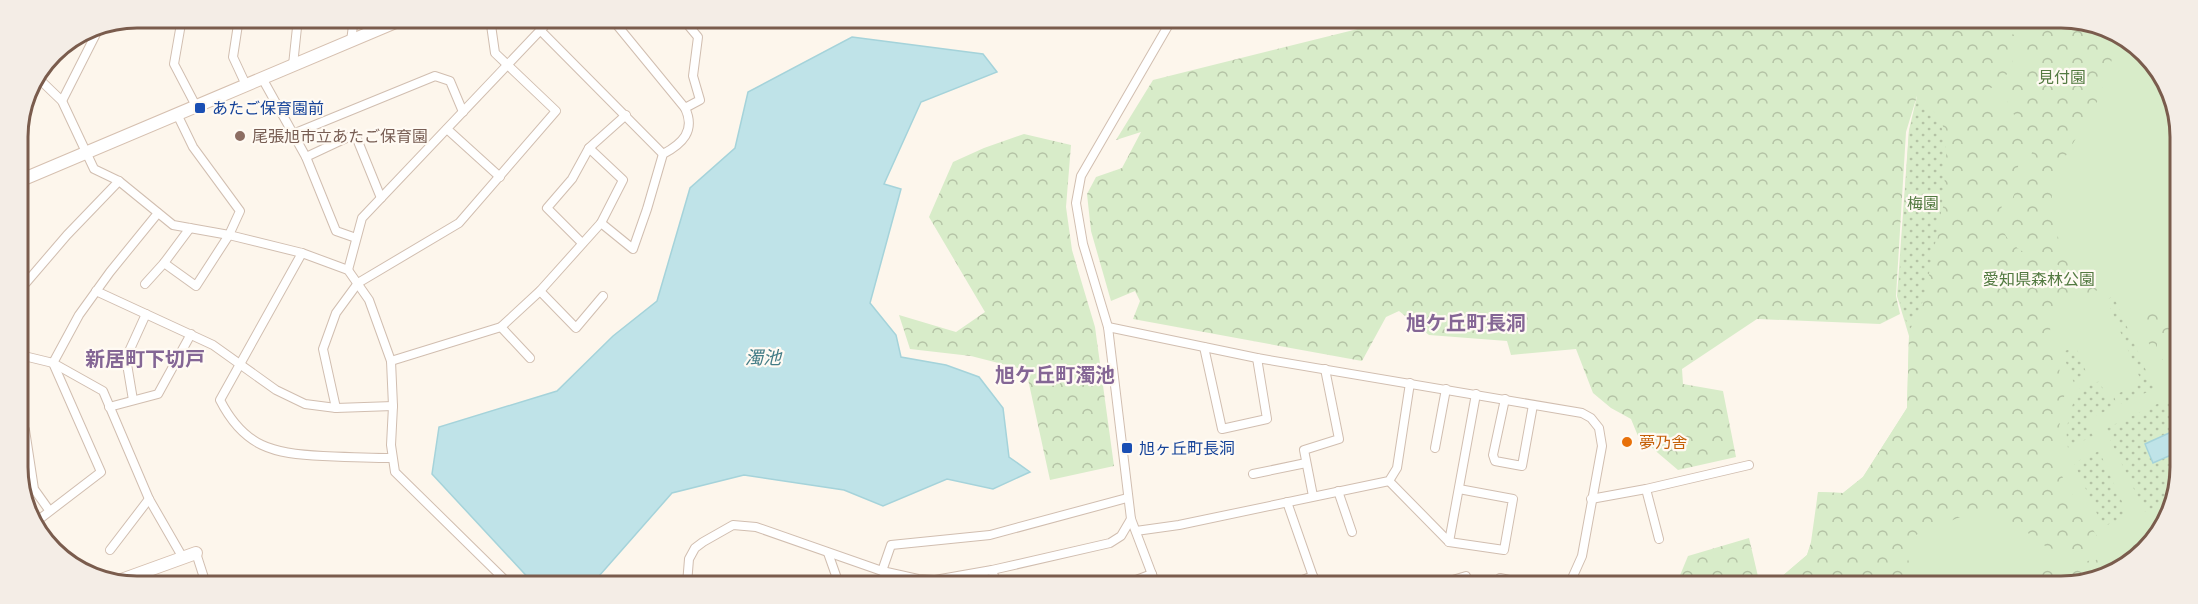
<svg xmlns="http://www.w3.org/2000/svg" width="2198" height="604" font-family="'Golos Text','Noto Sans JP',sans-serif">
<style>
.green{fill:#d8ecc9}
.forest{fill:url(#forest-crowns)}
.garden{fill:url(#garden-dots)}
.water{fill:#bfe3e8;stroke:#a5d3da;stroke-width:1.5}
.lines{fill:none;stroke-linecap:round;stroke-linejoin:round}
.street-casing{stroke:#d1beb0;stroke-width:10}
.secondary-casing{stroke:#d6c0b0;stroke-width:14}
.street{stroke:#fff;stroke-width:8}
.secondary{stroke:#fff;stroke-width:12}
.transit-dot{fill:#1a4fb4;stroke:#fffaf3;stroke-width:2}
.education-dot{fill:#8d6e63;stroke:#fffaf3;stroke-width:2}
.food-dot{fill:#e8710a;stroke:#fffaf3;stroke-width:2}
.labels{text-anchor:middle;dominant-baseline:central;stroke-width:4.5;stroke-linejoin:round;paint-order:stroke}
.park-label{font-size:16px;fill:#537a41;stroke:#fffaf3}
.transit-label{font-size:16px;fill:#164399;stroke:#fffaf3;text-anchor:start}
.education-label{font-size:16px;fill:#785e54;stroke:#fffaf3;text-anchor:start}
.food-label{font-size:16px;fill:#c56008;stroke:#fffaf3;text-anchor:start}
.water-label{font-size:18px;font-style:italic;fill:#437c86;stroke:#fffaf3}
.quarter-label{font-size:20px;font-weight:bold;fill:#846695;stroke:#fffaf3}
.rim{fill:none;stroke:#7a5c4d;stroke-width:3}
</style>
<defs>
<pattern id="forest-crowns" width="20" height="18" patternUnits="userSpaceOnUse" patternTransform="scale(1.5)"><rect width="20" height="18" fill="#d8ecc9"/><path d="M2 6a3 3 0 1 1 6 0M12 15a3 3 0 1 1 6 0" fill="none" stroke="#b4c2a5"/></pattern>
<pattern id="garden-dots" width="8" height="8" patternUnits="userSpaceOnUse" patternTransform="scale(1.5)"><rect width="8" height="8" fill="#d8ecc9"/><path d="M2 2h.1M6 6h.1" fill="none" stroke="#b4c2a5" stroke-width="1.8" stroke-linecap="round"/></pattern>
</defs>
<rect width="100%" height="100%" fill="#fdf6ec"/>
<path class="green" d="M 1792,20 L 2084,20 L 2145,53 L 2178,114 L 2178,490 L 2139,556 L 2068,586 L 1772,585 L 1807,555 L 1816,529 L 1818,492 L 1843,493 L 1863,477 L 1907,408 L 1909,336 L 1897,296 L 1909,130 L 1917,96 Z"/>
<g class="forest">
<path d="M 1394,20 L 1996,20 L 2014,35 C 2016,58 2011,81 1987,90 L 1986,97 L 2003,114 L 2024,141 C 2024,167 2004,186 2001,211 C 1997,244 2028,254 2052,268 C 2062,274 2070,285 2076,295 C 2061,308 2050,313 2050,335 L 2065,391 L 2055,453 L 2062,476 L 2080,509 L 2102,544 L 2083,554 L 2048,548 L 1990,505 L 1901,541 L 1918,586 L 1772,585 L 1807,555 L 1811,542 L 1818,492 L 1843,493 L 1863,477 L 1907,408 L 1909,335 L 1920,316 L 1937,240 L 1943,207 L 1947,142 L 1940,115 L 1917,96 L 1906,132 L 1896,296 L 1900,314 L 1880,324 L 1757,319 L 1682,369 L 1683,384 L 1723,391 L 1736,457 L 1678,470 L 1638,436 L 1631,419 L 1611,408 L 1593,393 L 1576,349 L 1511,355 L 1507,341 L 1429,335 L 1399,311 L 1386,317 L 1362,361 L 1133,319 L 1140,301 L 1135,291 L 1111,301 L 1091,231 L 1087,194 L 1096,177 L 1122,168 L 1141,132 L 1116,140 L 1153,80 Z"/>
<path d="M 2031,20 L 2084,20 L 2119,39 L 2098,100 L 2064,159 L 2052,192 L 2051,216 L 2059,240 L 2070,259 L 2101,288 L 2087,296 C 2078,285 2070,274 2058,265 C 2033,245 1997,241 2013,197 C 2020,179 2035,162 2032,141 C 2029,122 2006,118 2007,93 C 2015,82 2024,67 2026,53 C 2027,37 2024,37 2031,20 Z"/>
<path d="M 1024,134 L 1071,145 L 1066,207 L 1072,250 L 1095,327 L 1114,466 L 1050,480 L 1026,370 L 971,356 L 910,349 L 899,315 L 956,332 L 985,312 L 929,217 L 953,162 L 984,148 Z"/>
<path d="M 2156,309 L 2178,309 L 2178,334 L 2163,337 L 2157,342 L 2157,347 L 2163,361 L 2157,364 L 2140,321 C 2144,312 2148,310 2156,309 Z"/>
<path d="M 1749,538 L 1760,585 L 1676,585 L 1688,556 Z"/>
<path d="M 2147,543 L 2139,556 L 2068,586 L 2012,586 L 2010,582 L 2041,569 L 2061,564 L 2096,560 L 2131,545 Z"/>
</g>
<g class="garden">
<path d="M 1918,98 L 1938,116 L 1946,142 L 1942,207 L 1936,239 L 1925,293 L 1919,313 L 1909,331 L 1898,296 L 1909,131 Z"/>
<path d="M 2111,297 L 2114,298 L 2117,304 L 2154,389 L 2121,404 L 2117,394 L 2142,383 L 2107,300 Z"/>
<path d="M 2076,347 L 2088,377 L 2074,383 L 2062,352 Z"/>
<path d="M 2100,381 L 2106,398 L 2114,396 L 2117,406 L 2086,420 L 2093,436 L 2068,448 C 2064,429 2070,411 2077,393 L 2079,389 Z"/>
<path d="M 2178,394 L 2178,490 L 2173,498 L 2145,512 L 2105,429 Z"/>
<path d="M 2099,451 L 2128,515 L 2103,527 L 2074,463 Z"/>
</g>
<g class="water">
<path d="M 852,37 L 983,54 L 997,72 L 921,102 L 884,184 L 901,189 L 870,303 L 896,335 L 901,357 L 946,365 L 979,377 L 1003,408 L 1009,457 L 1030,472 L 993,489 L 947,479 L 883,506 L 844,490 L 744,475 L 672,493 L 592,584 L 534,584 L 432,474 L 439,427 L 557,391 L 613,336 L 657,301 L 690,188 L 735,148 L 748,92 Z"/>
<path d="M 2178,429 L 2178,452 L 2153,463 L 2145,444 Z"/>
</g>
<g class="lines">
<defs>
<g id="street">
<path d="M 182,18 L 174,64 L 196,106"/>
<path d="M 239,18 L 233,57 L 246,85"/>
<path d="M 612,19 L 685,108 L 700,100 L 693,76 L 698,37 L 683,19"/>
<path d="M 540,30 L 663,154"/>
<path d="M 351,41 L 354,18"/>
<path d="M 293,65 L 298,18"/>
<path d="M 37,77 L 62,101 L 94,169 L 119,181 L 173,225 L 229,235 L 302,253 L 348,270 L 369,300 L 391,361 L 393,406 L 391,445 L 395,472 L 509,584"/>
<path d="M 262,78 L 306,157 L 336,231 L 356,238"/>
<path d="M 62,101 L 100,26"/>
<path d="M 447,129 L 500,177"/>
<path d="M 293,134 L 435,76 L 450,81 L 463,112"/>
<path d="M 306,157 L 355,134 L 381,198"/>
<path d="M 601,223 L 633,249 L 647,209 L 663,154 C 682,144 696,131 685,108"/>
<path d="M 582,243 L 547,208 L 572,179 L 589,148 L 626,115"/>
<path d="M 302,253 L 220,400 C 244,447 273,454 323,456 C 346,457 369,458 392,458"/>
<path d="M 164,263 L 196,286 L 229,235 L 240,211 L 193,147 L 177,114"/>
<path d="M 348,270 L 362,218 L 551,19"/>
<path d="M 145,284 L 164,263 L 190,228"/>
<path d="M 19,291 L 67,235 L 119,181"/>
<path d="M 96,291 L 213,345 L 276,390 L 305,404 L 336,408 L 393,406"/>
<path d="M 540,291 L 576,328 L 603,296"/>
<path d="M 501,327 L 530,358"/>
<path d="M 1108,327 L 1257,358 L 1582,413 L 1591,418 L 1599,428 L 1602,446 L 1582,556 L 1569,585"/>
<path d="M 1204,347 L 1222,429 L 1267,419 L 1257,358"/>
<path d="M 20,355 L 53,363 L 103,391 L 149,499 L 183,558"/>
<path d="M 391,361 L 501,327 L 540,291 L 601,223 L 623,180 L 589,148"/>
<path d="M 53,363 L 79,315 L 110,272 L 158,213"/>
<path d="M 1505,399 L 1493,455 L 1495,461 L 1522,466 L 1533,405"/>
<path d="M 133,400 L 126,358 L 146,314"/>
<path d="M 109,407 L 158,394 L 191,334"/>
<path d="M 336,408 L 323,349 L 336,313 L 358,283 L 459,223 L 556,111 L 495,53 L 490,18"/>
<path d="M 20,429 L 25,430 L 34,489 L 49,510"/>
<path d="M 1435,448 L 1446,389"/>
<path d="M 20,460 L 29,458"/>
<path d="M 1253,474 L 1306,463"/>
<path d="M 1389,481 L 1449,542 L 1476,394"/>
<path d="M 1646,489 L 1659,539"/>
<path d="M 1338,491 L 1352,532"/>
<path d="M 1313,496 L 1304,450 L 1339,439 L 1325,369"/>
<path d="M 1591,499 L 1646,489 L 1749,465"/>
<path d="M 1287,502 L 1316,585"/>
<path d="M 37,521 L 101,472 L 53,363"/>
<path d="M 1136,531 L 1179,525 L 1389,481 L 1397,468 L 1410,383"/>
<path d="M 1449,542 L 1504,550 L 1513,499 L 1459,489"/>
<path d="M 110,550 L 149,499"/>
<path d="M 196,553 L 206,584"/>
<path d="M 828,553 L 839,584"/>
<path d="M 992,570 L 997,585"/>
<path d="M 882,571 L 891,545 L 990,535 L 1127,498"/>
<path d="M 687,584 L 689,559 L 695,548 L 703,542 L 733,525 L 756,527 L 882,571 L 918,579 L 935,580 L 992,570 L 1110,543 L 1121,536 L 1131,519"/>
<path d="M 1123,585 L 1152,574"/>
<path d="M 1156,585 L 1131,519 L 1108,327 L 1083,244 L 1076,203 L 1081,176 L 1172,19"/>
<path d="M 1290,585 L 1313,576"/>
<path d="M 1436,585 L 1466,576 L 1469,585"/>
<path d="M 1499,585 L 1500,578 L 1532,585"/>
</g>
<g id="secondary">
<path d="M 19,181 L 405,18"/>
<path d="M 113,583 L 196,553"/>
</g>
</defs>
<use href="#street" class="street-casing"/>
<use href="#secondary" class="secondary-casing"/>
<use href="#street" class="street"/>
<use href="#secondary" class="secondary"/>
</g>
<g class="transit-dot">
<rect x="194" y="102" width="12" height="12" rx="3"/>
<rect x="1121" y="442" width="12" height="12" rx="3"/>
</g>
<circle class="education-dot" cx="240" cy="136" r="6"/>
<circle class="food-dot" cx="1627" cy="442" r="6"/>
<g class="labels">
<g class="park-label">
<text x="2062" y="77">見付園</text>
<text x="1923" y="203">梅園</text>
<text x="2039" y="279">愛知県森林公園</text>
</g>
<g class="transit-label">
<text x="212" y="108">あたご保育園前</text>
<text x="1139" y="448">旭ヶ丘町長洞</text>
</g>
<g class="education-label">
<text x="252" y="136">尾張旭市立あたご保育園</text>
</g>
<g class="food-label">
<text x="1639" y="442">夢乃舎</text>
</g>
<g class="water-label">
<text x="763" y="357">濁池</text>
</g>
<g class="quarter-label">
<text x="1466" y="322">旭ケ丘町長洞</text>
<text x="145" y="358">新居町下切戸</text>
<text x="1055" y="374">旭ケ丘町濁池</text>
</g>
</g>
<path d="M0 0H2198V604H0ZM137 28H2061A109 109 0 0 1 2170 137V467A109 109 0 0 1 2061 576H137A109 109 0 0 1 28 467V137A109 109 0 0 1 137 28Z" fill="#f4ede6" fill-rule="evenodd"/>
<path class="rim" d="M137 28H2061A109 109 0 0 1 2170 137V467A109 109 0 0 1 2061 576H137A109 109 0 0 1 28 467V137A109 109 0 0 1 137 28Z"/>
</svg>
